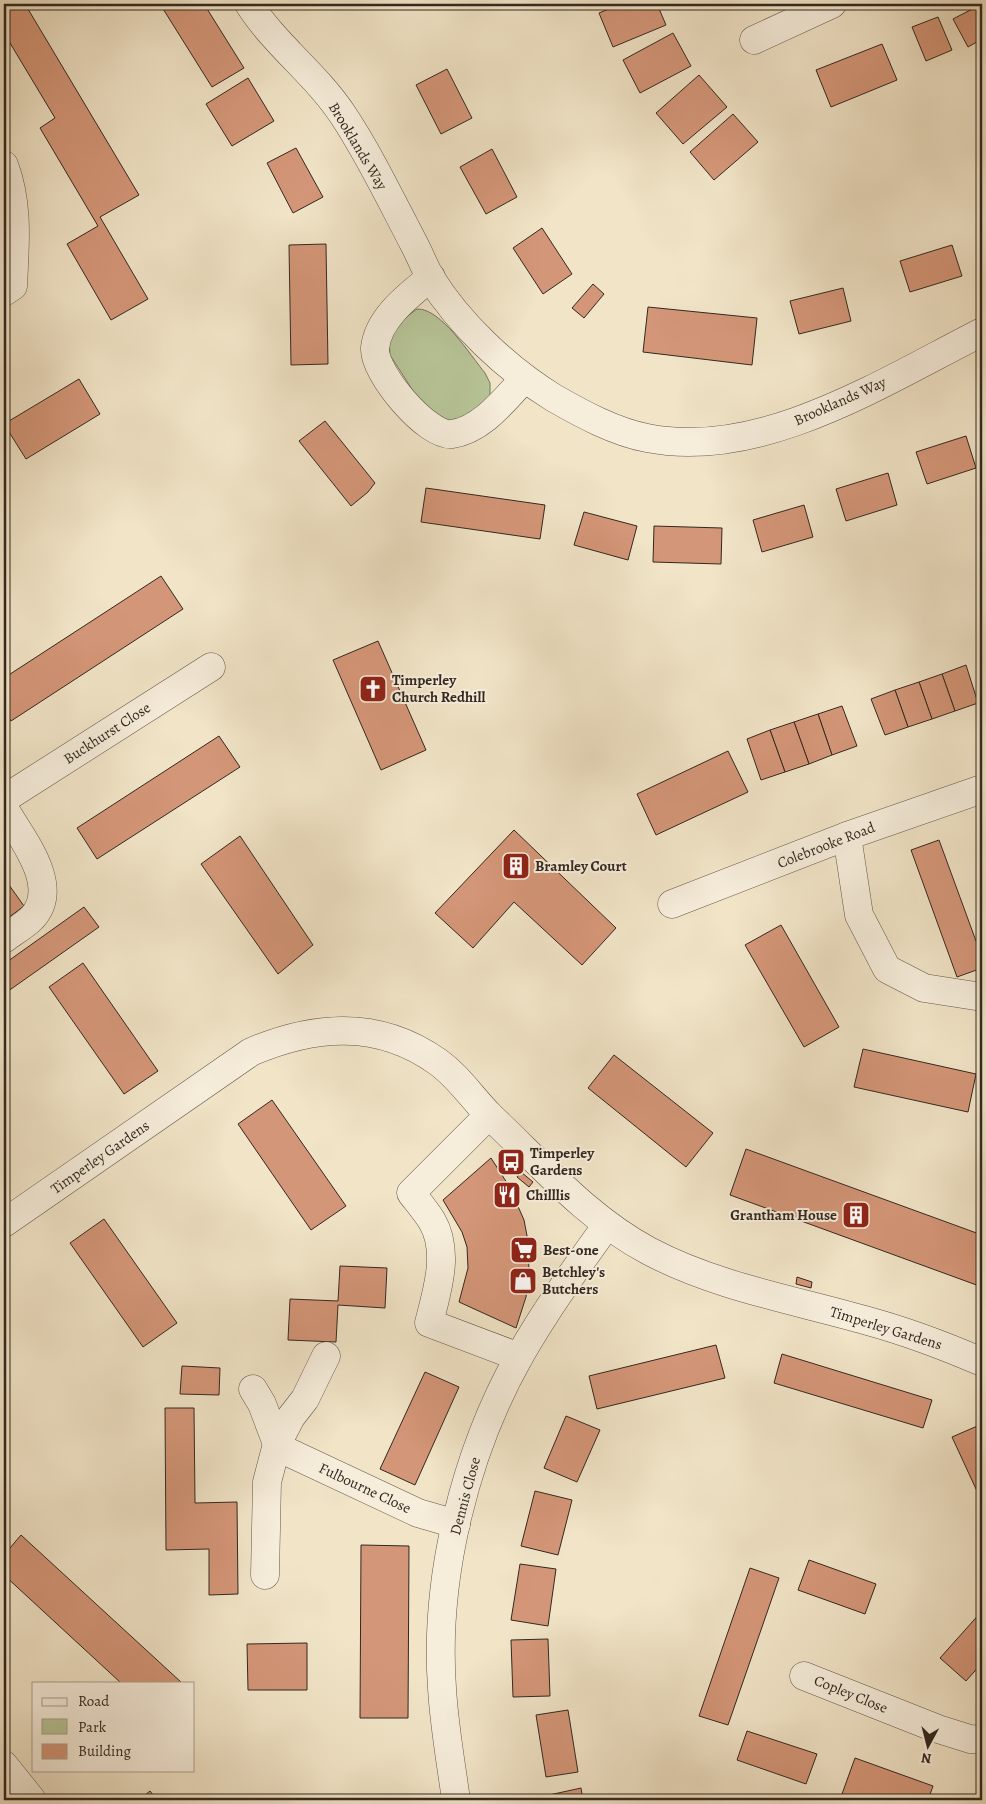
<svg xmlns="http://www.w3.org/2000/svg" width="986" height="1804" font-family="Alegreya,serif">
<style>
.green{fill:#b7c598;stroke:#75765c}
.building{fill:#d49678;stroke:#332820}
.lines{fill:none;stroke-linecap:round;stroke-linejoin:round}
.minor-casing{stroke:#62574a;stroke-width:29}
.minor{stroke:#f6eddb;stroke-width:28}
.labels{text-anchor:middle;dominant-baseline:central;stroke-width:4;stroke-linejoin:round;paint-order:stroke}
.street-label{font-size:15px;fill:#332820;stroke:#f6eddb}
.poi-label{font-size:15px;font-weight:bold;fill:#332820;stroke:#f6eddb;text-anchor:start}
</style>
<rect width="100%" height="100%" fill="#f1e4c7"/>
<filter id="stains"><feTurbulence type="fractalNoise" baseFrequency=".004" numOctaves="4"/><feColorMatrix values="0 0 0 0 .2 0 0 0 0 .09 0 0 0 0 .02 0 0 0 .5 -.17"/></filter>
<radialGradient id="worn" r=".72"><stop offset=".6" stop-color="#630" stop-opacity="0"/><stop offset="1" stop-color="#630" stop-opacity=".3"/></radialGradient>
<path class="green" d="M 417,309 C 441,308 470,355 485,373 L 490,383 L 490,398 L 458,423 L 438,419 L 415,394 L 390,355 L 389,339 L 405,318 Z"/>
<g class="building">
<path d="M 4,4 L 25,4 L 139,195 L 100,217 L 148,299 L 111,320 L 67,244 L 98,226 L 40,128 L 55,118 L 4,33 Z"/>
<path d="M 160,4 L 204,4 L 244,68 L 212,87 Z"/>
<path d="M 621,4 L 657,4 L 666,25 L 613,47 L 599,13 Z"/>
<path d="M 982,4 L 982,39 L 968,47 L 953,19 Z"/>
<path d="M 938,17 L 952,50 L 926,61 L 912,27 Z"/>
<path d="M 673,33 L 691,66 L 640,93 L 623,60 Z"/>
<path d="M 882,44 L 897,80 L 831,107 L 816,70 Z"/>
<path d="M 447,69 L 472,118 L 441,134 L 416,85 Z"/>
<path d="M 699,75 L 727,107 L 683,144 L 656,113 Z"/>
<path d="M 248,78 L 274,121 L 232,146 L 206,104 Z"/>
<path d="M 733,114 L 758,142 L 714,180 L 690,152 Z"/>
<path d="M 296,148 L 323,197 L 293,213 L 267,163 Z"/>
<path d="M 492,149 L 517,197 L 486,214 L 460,167 Z"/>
<path d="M 542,228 L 572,274 L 543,294 L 513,248 Z"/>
<path d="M 326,244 L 328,364 L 291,365 L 289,245 Z"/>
<path d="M 952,245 L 962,276 L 910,292 L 900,261 Z"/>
<path d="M 593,284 L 604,294 L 584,318 L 572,308 Z"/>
<path d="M 843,288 L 851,321 L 799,334 L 790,301 Z"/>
<path d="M 648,307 L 757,318 L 752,365 L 643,352 Z"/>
<path d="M 79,379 L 100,414 L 26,459 L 4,424 Z"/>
<path d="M 325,421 L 375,483 L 368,492 L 351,506 L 299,441 Z"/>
<path d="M 966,436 L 976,468 L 927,484 L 916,452 Z"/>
<path d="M 888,473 L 897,505 L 846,521 L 836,489 Z"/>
<path d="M 426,488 L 545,505 L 540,539 L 421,522 Z"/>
<path d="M 804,505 L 813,537 L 762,552 L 753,520 Z"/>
<path d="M 584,512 L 637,526 L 628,560 L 574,545 Z"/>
<path d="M 654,526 L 722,528 L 721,564 L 653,562 Z"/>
<path d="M 161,576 L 183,609 L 11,721 L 4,709 L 4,678 Z"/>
<path d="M 378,641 L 426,750 L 381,770 L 333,660 Z"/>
<path d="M 966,665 L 978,703 L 955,711 L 942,674 Z"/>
<path d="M 942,674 L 955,711 L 932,719 L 919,682 Z"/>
<path d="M 919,682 L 932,719 L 908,727 L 895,690 Z"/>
<path d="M 895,690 L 908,727 L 885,735 L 871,699 Z"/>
<path d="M 842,706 L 857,746 L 832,755 L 818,714 Z"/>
<path d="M 818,714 L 832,755 L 809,764 L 794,722 Z"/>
<path d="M 794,722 L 809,764 L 785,772 L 770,730 Z"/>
<path d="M 770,730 L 785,772 L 761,780 L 747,739 Z"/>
<path d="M 219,736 L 240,767 L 97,859 L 77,828 Z"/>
<path d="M 728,751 L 748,792 L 656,835 L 637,794 Z"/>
<path d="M 514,830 L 616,928 L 582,965 L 514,902 L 473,948 L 435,913 Z"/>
<path d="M 240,836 L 313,945 L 278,974 L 201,864 Z"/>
<path d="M 939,840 L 976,941 L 982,939 L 982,968 L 957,977 L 911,850 Z"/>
<path d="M 9,885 L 24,906 L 4,921 L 4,889 Z"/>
<path d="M 84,907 L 99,927 L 4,994 L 4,964 Z"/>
<path d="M 781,925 L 839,1027 L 804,1047 L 745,945 Z"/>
<path d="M 83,963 L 158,1071 L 124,1094 L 49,987 Z"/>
<path d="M 863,1049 L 976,1074 L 968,1112 L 854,1087 Z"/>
<path d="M 614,1055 L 713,1133 L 686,1167 L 588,1088 Z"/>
<path d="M 272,1100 L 346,1206 L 311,1230 L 238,1124 Z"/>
<path d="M 746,1149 L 982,1235 L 982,1287 L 730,1195 Z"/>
<path d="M 491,1158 L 509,1186 L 524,1220 L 528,1241 L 529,1272 L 526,1297 L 516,1328 L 459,1302 L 468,1268 L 467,1247 L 462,1232 L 443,1200 Z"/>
<path d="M 521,1172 L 533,1182 L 529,1187 L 517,1177 Z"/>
<path d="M 104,1219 L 177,1323 L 143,1347 L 70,1243 Z"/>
<path d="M 340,1266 L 387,1268 L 385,1308 L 338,1305 L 336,1342 L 288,1340 L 290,1299 L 338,1301 Z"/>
<path d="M 797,1277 L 812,1282 L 811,1288 L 796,1284 Z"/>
<path d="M 716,1345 L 725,1378 L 597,1409 L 589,1376 Z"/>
<path d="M 782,1354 L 932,1400 L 923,1428 L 774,1383 Z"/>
<path d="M 182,1366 L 220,1368 L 219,1395 L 180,1394 Z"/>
<path d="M 425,1372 L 459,1387 L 415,1485 L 380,1469 Z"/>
<path d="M 165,1408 L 194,1408 L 195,1503 L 237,1502 L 238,1594 L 209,1595 L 209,1549 L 166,1550 Z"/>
<path d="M 566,1416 L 600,1430 L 577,1482 L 544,1468 Z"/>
<path d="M 982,1424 L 982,1502 L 952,1437 Z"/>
<path d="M 535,1491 L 572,1500 L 558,1555 L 521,1546 Z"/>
<path d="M 21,1535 L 182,1683 L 121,1683 L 4,1575 L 4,1555 Z"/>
<path d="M 361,1545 L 409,1546 L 408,1718 L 360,1718 Z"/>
<path d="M 809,1560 L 876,1584 L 865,1614 L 798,1590 Z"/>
<path d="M 520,1564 L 556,1569 L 548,1626 L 511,1620 Z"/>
<path d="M 750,1568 L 779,1578 L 728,1725 L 699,1716 Z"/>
<path d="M 982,1611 L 982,1663 L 966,1681 L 940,1658 Z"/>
<path d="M 548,1639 L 550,1696 L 513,1697 L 511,1640 Z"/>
<path d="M 307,1643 L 307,1690 L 248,1690 L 247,1644 Z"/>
<path d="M 568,1710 L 578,1772 L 546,1777 L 536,1715 Z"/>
<path d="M 747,1731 L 817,1754 L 806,1784 L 737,1760 Z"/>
<path d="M 855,1758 L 933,1786 L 928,1800 L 859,1800 L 842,1794 Z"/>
<path d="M 581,1788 L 583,1800 L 550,1800 L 549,1795 Z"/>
<path d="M 150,1791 L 157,1800 L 139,1800 Z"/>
</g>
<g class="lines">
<defs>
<g id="minor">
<path d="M 249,4 C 275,45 316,74 343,115 C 369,154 391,200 413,242 C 419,253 424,266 430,277 C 459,324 507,369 554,398 C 582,414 615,432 647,438 C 761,461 883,382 982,332"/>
<path d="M 754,40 L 832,4"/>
<path d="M 4,165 C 19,204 15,245 13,286 L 4,292"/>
<path d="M 431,277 C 409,295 378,318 375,348 C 373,372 427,437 452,434 C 482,430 505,399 524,379"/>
<path d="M 4,799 L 211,667"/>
<path d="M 4,808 C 21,838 62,886 32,918 C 24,926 13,932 4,939"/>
<path d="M 847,836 L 859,915 L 887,969 L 924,988 L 982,997"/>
<path d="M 672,904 L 847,836 L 982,789"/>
<path d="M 489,1115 L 411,1193 C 418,1202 426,1211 432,1221 C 450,1252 437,1291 429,1323 L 519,1357"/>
<path d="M 4,1223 L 251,1052 C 314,1025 378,1019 438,1062 C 459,1077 472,1098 490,1116 C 541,1164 587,1218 649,1251 C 717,1287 795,1300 868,1321 C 908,1332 945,1346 982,1362"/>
<path d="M 253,1389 L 262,1404 L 277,1444 L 288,1452 L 418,1513 L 456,1524"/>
<path d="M 265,1575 L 267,1482 L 277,1444 L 291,1417 L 305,1399 L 326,1356"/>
<path d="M 804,1676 L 938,1729 L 970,1739 L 982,1740"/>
<path d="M 4,1765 L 32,1800"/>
<path d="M 456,1800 C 451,1763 444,1725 442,1688 C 434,1578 465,1453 519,1357 C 545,1311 576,1268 607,1225"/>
</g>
</defs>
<use href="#minor" class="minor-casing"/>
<use href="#minor" class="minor"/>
</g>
<defs>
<symbol id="church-square" viewBox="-11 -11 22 22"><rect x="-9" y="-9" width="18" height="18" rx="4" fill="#8f2418" stroke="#f6eddb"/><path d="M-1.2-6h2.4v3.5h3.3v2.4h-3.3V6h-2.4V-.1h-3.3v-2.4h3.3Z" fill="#fff"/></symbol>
<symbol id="building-square" viewBox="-11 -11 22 22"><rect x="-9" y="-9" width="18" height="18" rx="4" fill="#8f2418" stroke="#f6eddb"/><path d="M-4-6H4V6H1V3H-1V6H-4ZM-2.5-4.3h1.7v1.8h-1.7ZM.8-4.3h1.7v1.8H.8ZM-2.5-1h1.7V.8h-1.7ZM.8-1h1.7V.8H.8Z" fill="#fff"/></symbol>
<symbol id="bus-square" viewBox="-11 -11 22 22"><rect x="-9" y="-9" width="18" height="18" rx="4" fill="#8f2418" stroke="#f6eddb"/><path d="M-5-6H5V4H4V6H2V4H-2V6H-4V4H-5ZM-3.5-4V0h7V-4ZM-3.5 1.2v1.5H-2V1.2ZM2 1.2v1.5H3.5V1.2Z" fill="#fff"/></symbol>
<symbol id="restaurant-square" viewBox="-11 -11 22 22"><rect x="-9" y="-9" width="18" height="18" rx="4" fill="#8f2418" stroke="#f6eddb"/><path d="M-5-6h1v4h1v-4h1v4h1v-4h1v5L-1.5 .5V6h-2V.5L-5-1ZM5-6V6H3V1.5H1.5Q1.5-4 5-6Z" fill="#fff"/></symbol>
<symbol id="supermarket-square" viewBox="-11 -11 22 22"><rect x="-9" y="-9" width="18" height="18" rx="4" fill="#8f2418" stroke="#f6eddb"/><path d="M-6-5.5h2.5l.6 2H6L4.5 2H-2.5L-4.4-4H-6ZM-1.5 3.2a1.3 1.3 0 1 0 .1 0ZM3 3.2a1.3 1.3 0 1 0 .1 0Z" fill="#fff"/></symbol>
<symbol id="shop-square" viewBox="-11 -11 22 22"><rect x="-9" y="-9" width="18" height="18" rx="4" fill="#8f2418" stroke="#f6eddb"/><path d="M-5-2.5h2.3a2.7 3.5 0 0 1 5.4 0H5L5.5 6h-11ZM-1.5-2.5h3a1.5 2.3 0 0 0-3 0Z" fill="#fff"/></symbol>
</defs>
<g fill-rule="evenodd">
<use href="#church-square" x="357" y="673" width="32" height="32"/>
<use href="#building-square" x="500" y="850" width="32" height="32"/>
<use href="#bus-square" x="495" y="1146" width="32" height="32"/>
<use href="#restaurant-square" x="491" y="1179" width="32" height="32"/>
<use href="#building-square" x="840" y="1199" width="32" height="32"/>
<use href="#supermarket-square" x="508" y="1234" width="32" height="32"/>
<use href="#shop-square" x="507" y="1265" width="32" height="32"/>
</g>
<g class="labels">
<g class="street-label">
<text transform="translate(358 146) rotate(59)">Brooklands Way</text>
<text transform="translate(840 401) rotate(-24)">Brooklands Way</text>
<text transform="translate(107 733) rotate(-33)">Buckhurst Close</text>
<text transform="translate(826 845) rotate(-21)">Colebrooke Road</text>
<text transform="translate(100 1157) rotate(-35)">Timperley Gardens</text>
<text transform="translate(886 1328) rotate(17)">Timperley Gardens</text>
<text transform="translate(365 1488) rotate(25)">Fulbourne Close</text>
<text transform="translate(465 1496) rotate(-75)">Dennis Close</text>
<text transform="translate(851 1694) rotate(22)">Copley Close</text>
</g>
<g class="poi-label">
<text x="392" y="680">Timperley<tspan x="392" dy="17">Church Redhill</tspan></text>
<text x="535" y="866">Bramley Court</text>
<text x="530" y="1153">Timperley<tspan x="530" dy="17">Gardens</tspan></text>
<text x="526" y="1195">Chilllis</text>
<text x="837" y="1215" text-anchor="end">Grantham House</text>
<text x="543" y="1250">Best-one</text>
<text x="542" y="1272">Betchley's<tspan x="542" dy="17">Butchers</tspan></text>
</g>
</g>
<rect width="986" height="1804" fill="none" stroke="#f1e4c7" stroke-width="20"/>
<rect x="5" y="5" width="976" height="1794" fill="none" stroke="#332820" stroke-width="2.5"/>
<rect x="10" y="10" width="966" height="1784" fill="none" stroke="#332820"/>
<rect x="32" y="1682" width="162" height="90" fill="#f6eddb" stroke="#a89e90"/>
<rect x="42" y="1698" width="25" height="8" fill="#f6eddb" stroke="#a89e90"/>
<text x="78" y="1706" font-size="15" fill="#332820">Road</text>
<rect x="42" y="1719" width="25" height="15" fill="#b7c598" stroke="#a89e90"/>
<text x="78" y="1732" font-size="15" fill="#332820">Park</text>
<rect x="42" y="1744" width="25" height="15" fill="#d49678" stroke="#a89e90"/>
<text x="78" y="1756" font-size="15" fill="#332820">Building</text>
<g transform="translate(928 1746) rotate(187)" stroke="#f6eddb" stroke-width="4" paint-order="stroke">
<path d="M0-4L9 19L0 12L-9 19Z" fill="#332820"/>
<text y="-8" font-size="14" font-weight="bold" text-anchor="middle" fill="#332820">N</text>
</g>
<rect width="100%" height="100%" filter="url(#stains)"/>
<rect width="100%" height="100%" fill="url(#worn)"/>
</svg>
